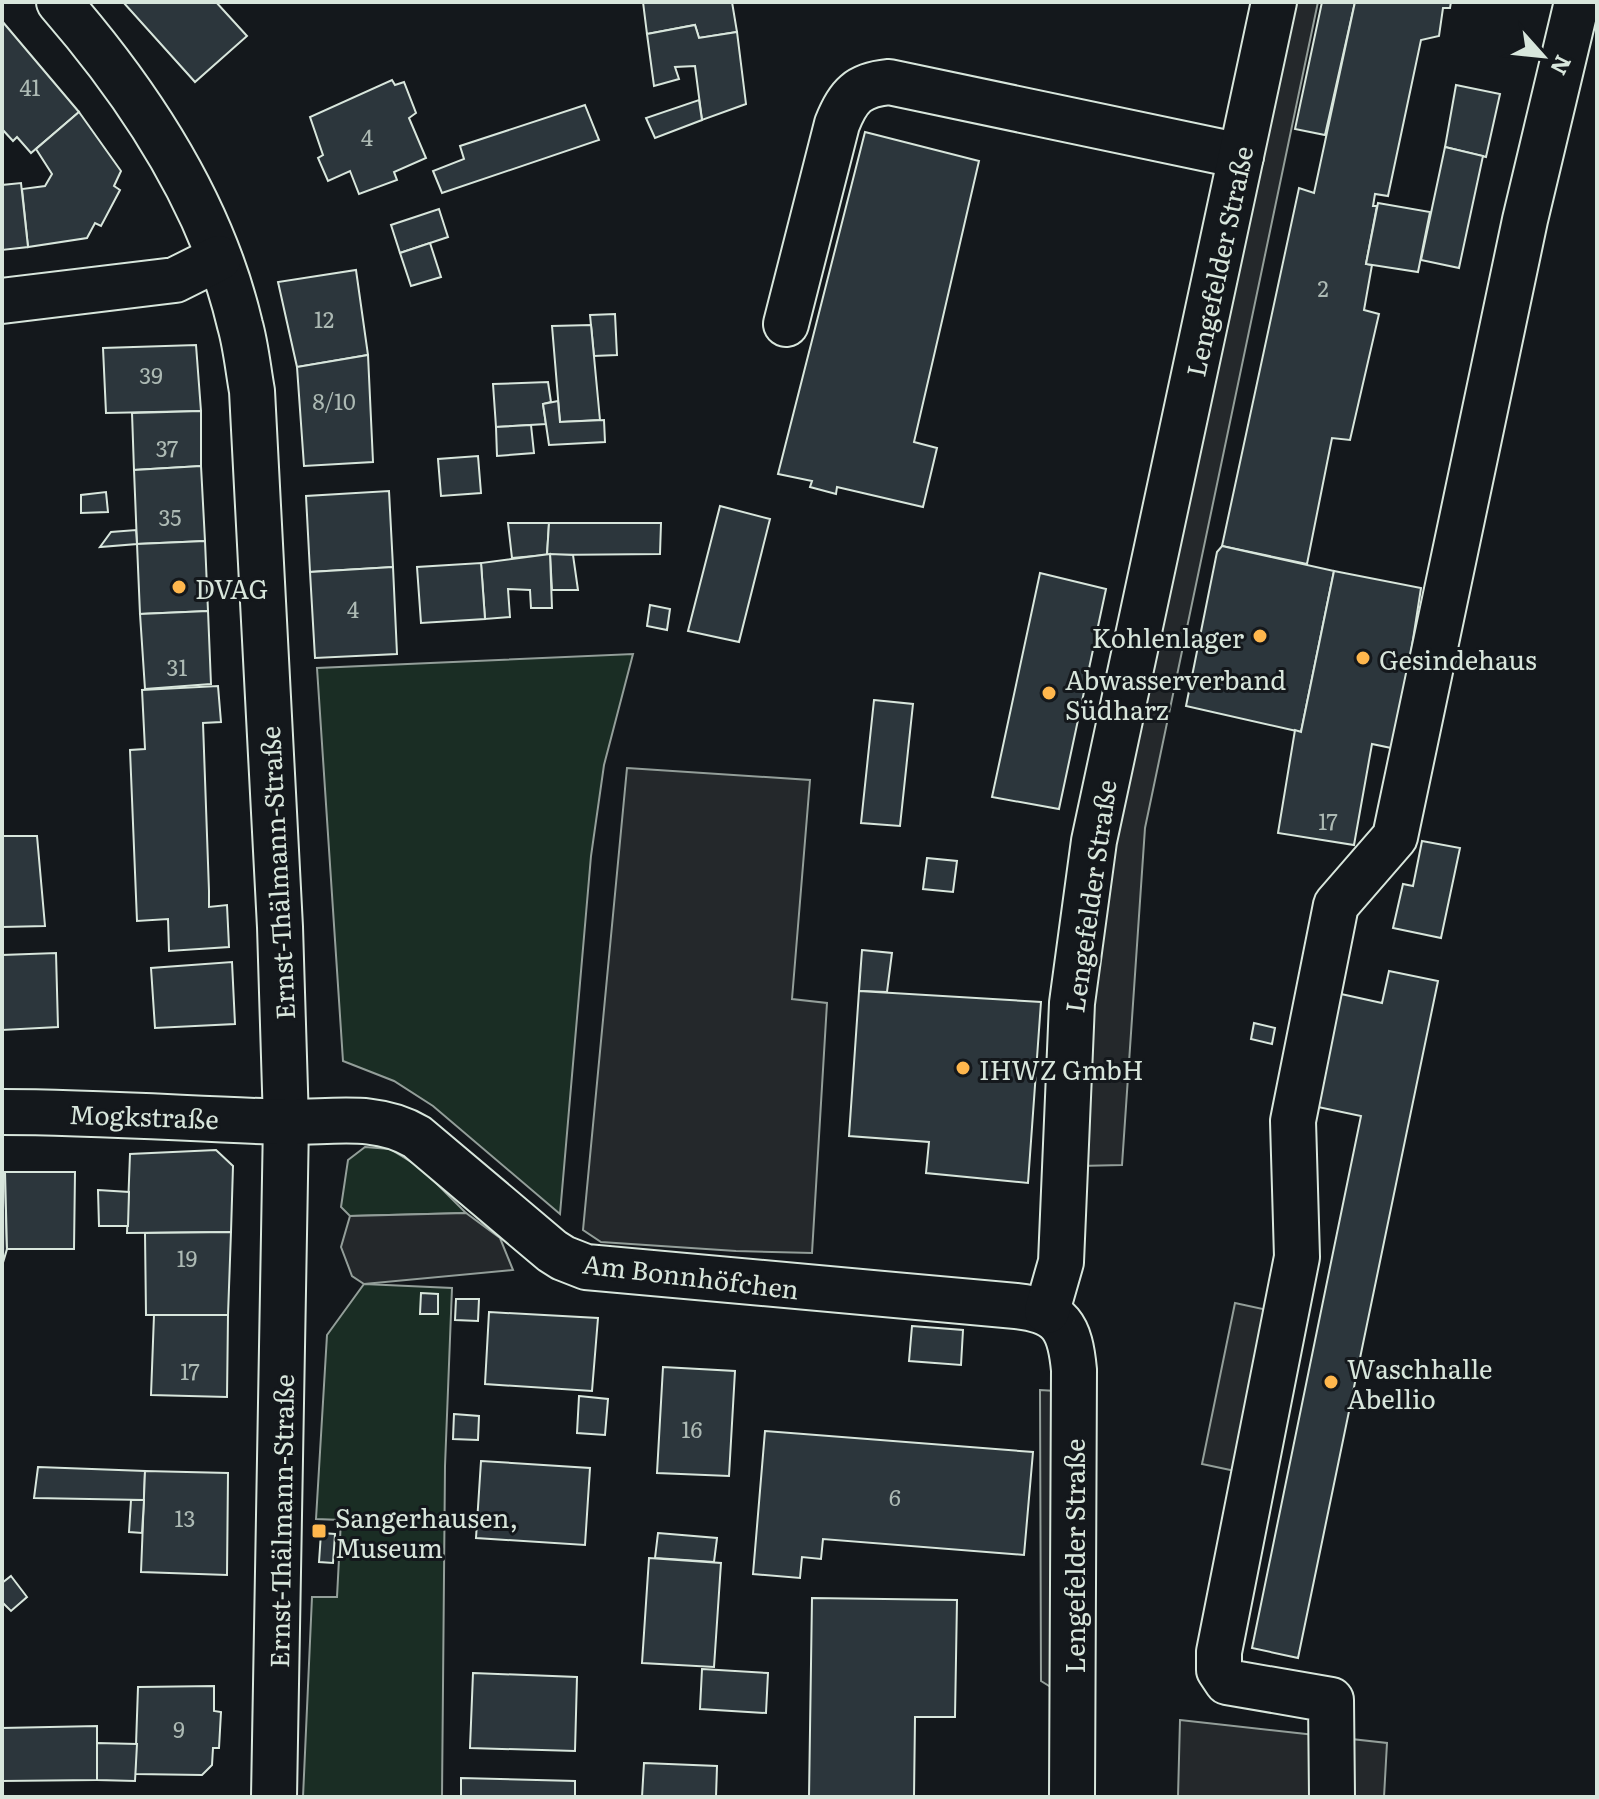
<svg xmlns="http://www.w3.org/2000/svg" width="1599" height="1799" font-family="Literata,serif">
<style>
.green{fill:#1a2d24;stroke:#939e99;stroke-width:2}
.parking{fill:#24282b;stroke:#939e99;stroke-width:2}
.building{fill:#2c363c;stroke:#d8e6dc;stroke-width:2}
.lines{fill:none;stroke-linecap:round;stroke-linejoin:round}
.minor-casing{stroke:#d8e6dc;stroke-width:48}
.minor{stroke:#14181c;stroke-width:44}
.poi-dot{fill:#ffb74d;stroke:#14181c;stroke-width:3}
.labels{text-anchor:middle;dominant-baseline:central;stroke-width:6;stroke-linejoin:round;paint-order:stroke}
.number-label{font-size:22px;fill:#adbab4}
.street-label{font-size:26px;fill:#d8e6dc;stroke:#14181c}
.poi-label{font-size:26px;fill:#d8e6dc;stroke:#14181c;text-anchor:start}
</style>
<rect width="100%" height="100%" fill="#14181c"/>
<g class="green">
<path d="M 633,654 L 604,765 L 591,856 L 560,1214 L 433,1106 L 394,1081 L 343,1061 L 317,668 Z"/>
<path d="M 365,1147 L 390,1149 L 421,1168 L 466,1213 L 350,1216 L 341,1207 L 348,1160 Z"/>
<path d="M 364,1284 L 452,1288 L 445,1466 L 442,1797 L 303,1797 L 312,1597 L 337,1597 L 341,1520 L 316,1519 L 327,1335 Z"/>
</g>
<g class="parking">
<path d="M 1289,2 L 1318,2 L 1145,828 L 1122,1165 L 1079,1166 L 1092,1018 L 1114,830 Z"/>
<path d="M 627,768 L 810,780 L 792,999 L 827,1003 L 812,1253 L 736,1251 L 601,1242 L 583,1230 Z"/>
<path d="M 466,1213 L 500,1238 L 513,1270 L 364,1284 L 352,1276 L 341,1247 L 350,1216 Z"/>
<path d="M 1235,1303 L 1286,1314 L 1254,1475 L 1202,1464 Z"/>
<path d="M 1040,1390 L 1056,1391 L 1054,1689 L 1041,1681 Z"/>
<path d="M 1180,1720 L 1387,1743 L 1384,1797 L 1178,1797 Z"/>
</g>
<g class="building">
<path d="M 123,2 L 216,2 L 247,36 L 195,82 Z"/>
<path d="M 643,2 L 732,2 L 737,32 L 699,38 L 695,25 L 647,34 Z"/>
<path d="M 1322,2 L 1355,2 L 1325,135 L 1295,129 Z"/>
<path d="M 1355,2 L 1451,2 L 1450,8 L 1443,8 L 1439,36 L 1421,40 L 1388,196 L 1375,194 L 1373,206 L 1377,206 L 1366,264 L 1372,265 L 1364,310 L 1379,314 L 1350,440 L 1332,438 L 1307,564 L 1222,546 L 1299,188 L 1314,193 Z"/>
<path d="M 2,21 L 79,112 L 31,153 L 17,137 L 13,141 L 2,129 Z"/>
<path d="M 695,25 L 699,38 L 737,32 L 746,104 L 702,120 L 695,66 L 675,67 L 679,79 L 654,86 L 647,34 Z"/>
<path d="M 392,80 L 395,85 L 404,82 L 416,113 L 409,118 L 426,158 L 394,172 L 397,180 L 359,194 L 350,171 L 328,181 L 318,158 L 323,155 L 310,117 Z"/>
<path d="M 1456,85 L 1500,94 L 1486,157 L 1445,147 Z"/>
<path d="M 699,100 L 702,120 L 655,138 L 646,118 Z"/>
<path d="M 585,105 L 599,140 L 442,193 L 433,171 L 464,159 L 460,146 Z"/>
<path d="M 79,112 L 121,171 L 114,186 L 120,190 L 101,226 L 95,223 L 87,238 L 28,247 L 22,189 L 45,186 L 52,174 L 36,149 Z"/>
<path d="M 865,132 L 979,161 L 914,442 L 937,448 L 923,507 L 837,487 L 836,494 L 810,487 L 812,481 L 778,474 Z"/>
<path d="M 1445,147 L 1483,156 L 1459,268 L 1421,260 Z"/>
<path d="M 21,183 L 28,247 L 2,250 L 2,185 Z"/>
<path d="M 1378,203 L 1430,212 L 1418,272 L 1366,264 Z"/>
<path d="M 439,209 L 448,237 L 400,253 L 391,225 Z"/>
<path d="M 430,243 L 441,277 L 411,286 L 400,253 Z"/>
<path d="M 356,270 L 368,355 L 297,367 L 278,282 Z"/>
<path d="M 615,314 L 617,355 L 594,356 L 590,315 Z"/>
<path d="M 591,325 L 600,420 L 560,422 L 552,326 Z"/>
<path d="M 196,345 L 201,411 L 106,413 L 103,348 Z"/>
<path d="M 368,355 L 373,462 L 304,466 L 297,367 Z"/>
<path d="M 548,382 L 551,402 L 543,404 L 546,424 L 496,427 L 493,384 Z"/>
<path d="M 558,401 L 560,422 L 604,420 L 605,442 L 549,445 L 543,404 Z"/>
<path d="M 201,411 L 201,466 L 134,470 L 132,413 Z"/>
<path d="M 531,425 L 534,453 L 497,456 L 496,427 Z"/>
<path d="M 478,456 L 481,493 L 441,496 L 438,459 Z"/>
<path d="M 201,466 L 205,541 L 137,544 L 134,470 Z"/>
<path d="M 389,491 L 393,567 L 310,572 L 306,496 Z"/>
<path d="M 106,492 L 108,512 L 81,513 L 81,495 Z"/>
<path d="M 720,506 L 770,519 L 739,642 L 688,631 Z"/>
<path d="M 508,523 L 549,523 L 547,555 L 512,558 Z"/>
<path d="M 549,523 L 661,523 L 660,554 L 547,555 Z"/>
<path d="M 136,530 L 137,544 L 100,547 L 111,532 Z"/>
<path d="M 205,541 L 208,611 L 140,614 L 137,544 Z"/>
<path d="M 1222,546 L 1334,571 L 1301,732 L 1186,706 L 1217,552 Z"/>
<path d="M 550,554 L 573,555 L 578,590 L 552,590 Z"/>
<path d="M 550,554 L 552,608 L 531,608 L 530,590 L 508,589 L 510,617 L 485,619 L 481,563 Z"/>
<path d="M 481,563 L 485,619 L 421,623 L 417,567 Z"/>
<path d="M 393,567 L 397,654 L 315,658 L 310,572 Z"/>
<path d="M 1334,571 L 1421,588 L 1396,749 L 1372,744 L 1354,845 L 1278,833 L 1295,730 L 1301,732 Z"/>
<path d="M 1040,573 L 1106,589 L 1059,809 L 992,797 Z"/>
<path d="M 650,605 L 670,609 L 667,630 L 647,626 Z"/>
<path d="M 208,611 L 211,684 L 145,689 L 140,614 Z"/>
<path d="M 218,686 L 221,722 L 203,723 L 209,891 L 209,907 L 227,905 L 229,947 L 169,951 L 168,919 L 137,921 L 130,750 L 145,749 L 142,690 Z"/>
<path d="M 874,700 L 913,704 L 900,826 L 861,823 Z"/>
<path d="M 2,836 L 37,836 L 45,926 L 2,927 Z"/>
<path d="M 1422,841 L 1460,848 L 1441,938 L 1393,928 L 1403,884 L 1413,886 Z"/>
<path d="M 927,858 L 957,861 L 953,892 L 923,889 Z"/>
<path d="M 862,950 L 892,953 L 887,992 L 859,991 Z"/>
<path d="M 56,953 L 58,1027 L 2,1030 L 2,955 Z"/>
<path d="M 232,962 L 235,1024 L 155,1028 L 151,968 Z"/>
<path d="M 1389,971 L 1438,981 L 1298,1658 L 1252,1648 L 1361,1116 L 1318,1107 L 1341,994 L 1382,1003 Z"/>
<path d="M 859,991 L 1041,1002 L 1028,1183 L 926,1173 L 929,1142 L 849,1136 Z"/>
<path d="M 1254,1023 L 1275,1028 L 1272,1044 L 1251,1039 Z"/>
<path d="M 216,1150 L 233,1166 L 231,1232 L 127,1233 L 130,1154 Z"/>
<path d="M 2,1172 L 5,1172 L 7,1249 L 2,1266 Z"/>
<path d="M 5,1172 L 75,1172 L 74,1249 L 7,1249 Z"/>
<path d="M 98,1190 L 129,1192 L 128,1226 L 99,1226 Z"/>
<path d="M 231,1232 L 228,1315 L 146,1315 L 145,1233 Z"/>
<path d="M 421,1293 L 438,1294 L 438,1314 L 420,1314 Z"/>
<path d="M 456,1299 L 479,1299 L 478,1321 L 455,1320 Z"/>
<path d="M 489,1312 L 598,1318 L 592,1391 L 485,1384 Z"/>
<path d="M 154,1315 L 228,1315 L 227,1397 L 151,1395 Z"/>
<path d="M 912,1326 L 963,1330 L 961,1365 L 909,1361 Z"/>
<path d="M 663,1367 L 735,1371 L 729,1476 L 657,1473 Z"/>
<path d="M 579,1396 L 608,1399 L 605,1435 L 577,1433 Z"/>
<path d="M 454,1414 L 479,1416 L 478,1440 L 453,1439 Z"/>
<path d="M 765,1431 L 1033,1452 L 1024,1555 L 823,1539 L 821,1559 L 802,1557 L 800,1578 L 753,1574 Z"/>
<path d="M 481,1461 L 590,1468 L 585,1545 L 476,1538 Z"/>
<path d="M 38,1467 L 145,1471 L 144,1500 L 34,1498 Z"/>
<path d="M 145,1471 L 228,1473 L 227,1575 L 141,1572 Z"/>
<path d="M 131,1500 L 144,1500 L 142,1533 L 129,1532 Z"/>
<path d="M 321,1533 L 335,1534 L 333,1563 L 319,1562 Z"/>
<path d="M 658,1533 L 717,1538 L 714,1562 L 655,1558 Z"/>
<path d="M 649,1558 L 721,1563 L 714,1667 L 642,1663 Z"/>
<path d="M 11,1576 L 27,1597 L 11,1611 L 2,1602 L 2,1583 Z"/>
<path d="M 812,1598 L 957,1600 L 955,1717 L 915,1717 L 914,1797 L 809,1797 Z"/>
<path d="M 702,1669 L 768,1673 L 766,1713 L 700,1709 Z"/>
<path d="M 473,1673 L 577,1677 L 575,1751 L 470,1748 Z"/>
<path d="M 214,1686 L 214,1711 L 221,1712 L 219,1748 L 213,1748 L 212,1765 L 202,1775 L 135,1774 L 138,1687 Z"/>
<path d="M 97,1726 L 97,1780 L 2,1781 L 2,1728 Z"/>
<path d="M 97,1743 L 137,1744 L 135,1781 L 97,1780 Z"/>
<path d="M 644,1763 L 717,1766 L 716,1797 L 642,1797 Z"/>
<path d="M 461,1778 L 575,1781 L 575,1797 L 461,1797 Z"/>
</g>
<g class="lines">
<defs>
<g id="minor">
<path d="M 59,2 C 139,94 212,205 240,325 C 246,346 248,369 252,391 L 280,927 L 286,1122 L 274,1797"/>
<path d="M 2,301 L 175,280 L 219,258"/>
<path d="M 786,324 L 837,124 C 848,96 858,85 889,82 L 1241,156"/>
<path d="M 2,1112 C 96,1112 190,1119 285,1122 C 330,1123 376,1112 417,1137 L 552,1251 L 563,1258 L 586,1267 L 1016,1306 C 1061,1311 1070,1327 1074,1370 L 1072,1797"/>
<path d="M 1047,1311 L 1061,1262 L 1072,1003 L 1094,841 L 1274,2"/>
<path d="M 1332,1797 L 1331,1700 L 1227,1682 L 1219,1670 L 1219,1652 L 1297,1257 L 1293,1121 L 1336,905 L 1395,837 L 1525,220 L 1577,2"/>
</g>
</defs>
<use href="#minor" class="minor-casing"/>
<use href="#minor" class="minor"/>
</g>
<g class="poi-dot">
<circle cx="179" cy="587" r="8"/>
<circle cx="1260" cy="636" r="8"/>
<circle cx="1363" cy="658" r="8"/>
<circle cx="1049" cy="693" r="8"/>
<circle cx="963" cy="1068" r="8"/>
<circle cx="1331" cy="1382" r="8"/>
<rect x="311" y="1523" width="16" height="16" rx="4"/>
</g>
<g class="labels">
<g class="number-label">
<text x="30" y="86">41</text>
<text x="367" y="136">4</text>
<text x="1323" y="287">2</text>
<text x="324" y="318">12</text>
<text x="151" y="374">39</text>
<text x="334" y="400">8/10</text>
<text x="167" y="447">37</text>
<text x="170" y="516">35</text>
<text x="353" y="608">4</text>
<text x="177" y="666">31</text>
<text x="1328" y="820">17</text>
<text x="187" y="1257">19</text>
<text x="190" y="1370">17</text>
<text x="692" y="1428">16</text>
<text x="895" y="1496">6</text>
<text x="185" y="1517">13</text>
<text x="179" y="1728">9</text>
</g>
<g class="street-label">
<text transform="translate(1218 261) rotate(-78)">Lengefelder Straße</text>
<text transform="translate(276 873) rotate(-93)">Ernst-Thälmann-Straße</text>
<text transform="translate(1089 896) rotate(-82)">Lengefelder Straße</text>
<text transform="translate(144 1115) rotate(2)">Mogkstraße</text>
<text transform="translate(691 1275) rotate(7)">Am Bonnhöfchen</text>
<text transform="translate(280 1521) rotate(-89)">Ernst-Thälmann-Straße</text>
<text transform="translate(1073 1556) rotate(-90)">Lengefelder Straße</text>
</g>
<g class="poi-label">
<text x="195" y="587">DVAG</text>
<text x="1244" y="636" text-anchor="end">Kohlenlager</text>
<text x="1379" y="658">Gesindehaus</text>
<text x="1065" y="678">Abwasserverband<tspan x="1065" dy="30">Südharz</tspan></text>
<text x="979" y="1068">IHWZ GmbH</text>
<text x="1347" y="1367">Waschhalle<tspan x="1347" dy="30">Abellio</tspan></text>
<text x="335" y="1516">Sangerhausen,<tspan x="335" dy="30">Museum</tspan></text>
</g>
</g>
<rect width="1599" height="1799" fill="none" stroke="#d8e6dc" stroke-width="8"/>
<g transform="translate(1543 56) rotate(117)" stroke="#14181c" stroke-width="6" paint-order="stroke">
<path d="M0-6L14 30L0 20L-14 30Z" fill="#d8e6dc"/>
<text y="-12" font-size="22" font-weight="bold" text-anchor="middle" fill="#d8e6dc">N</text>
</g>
</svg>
